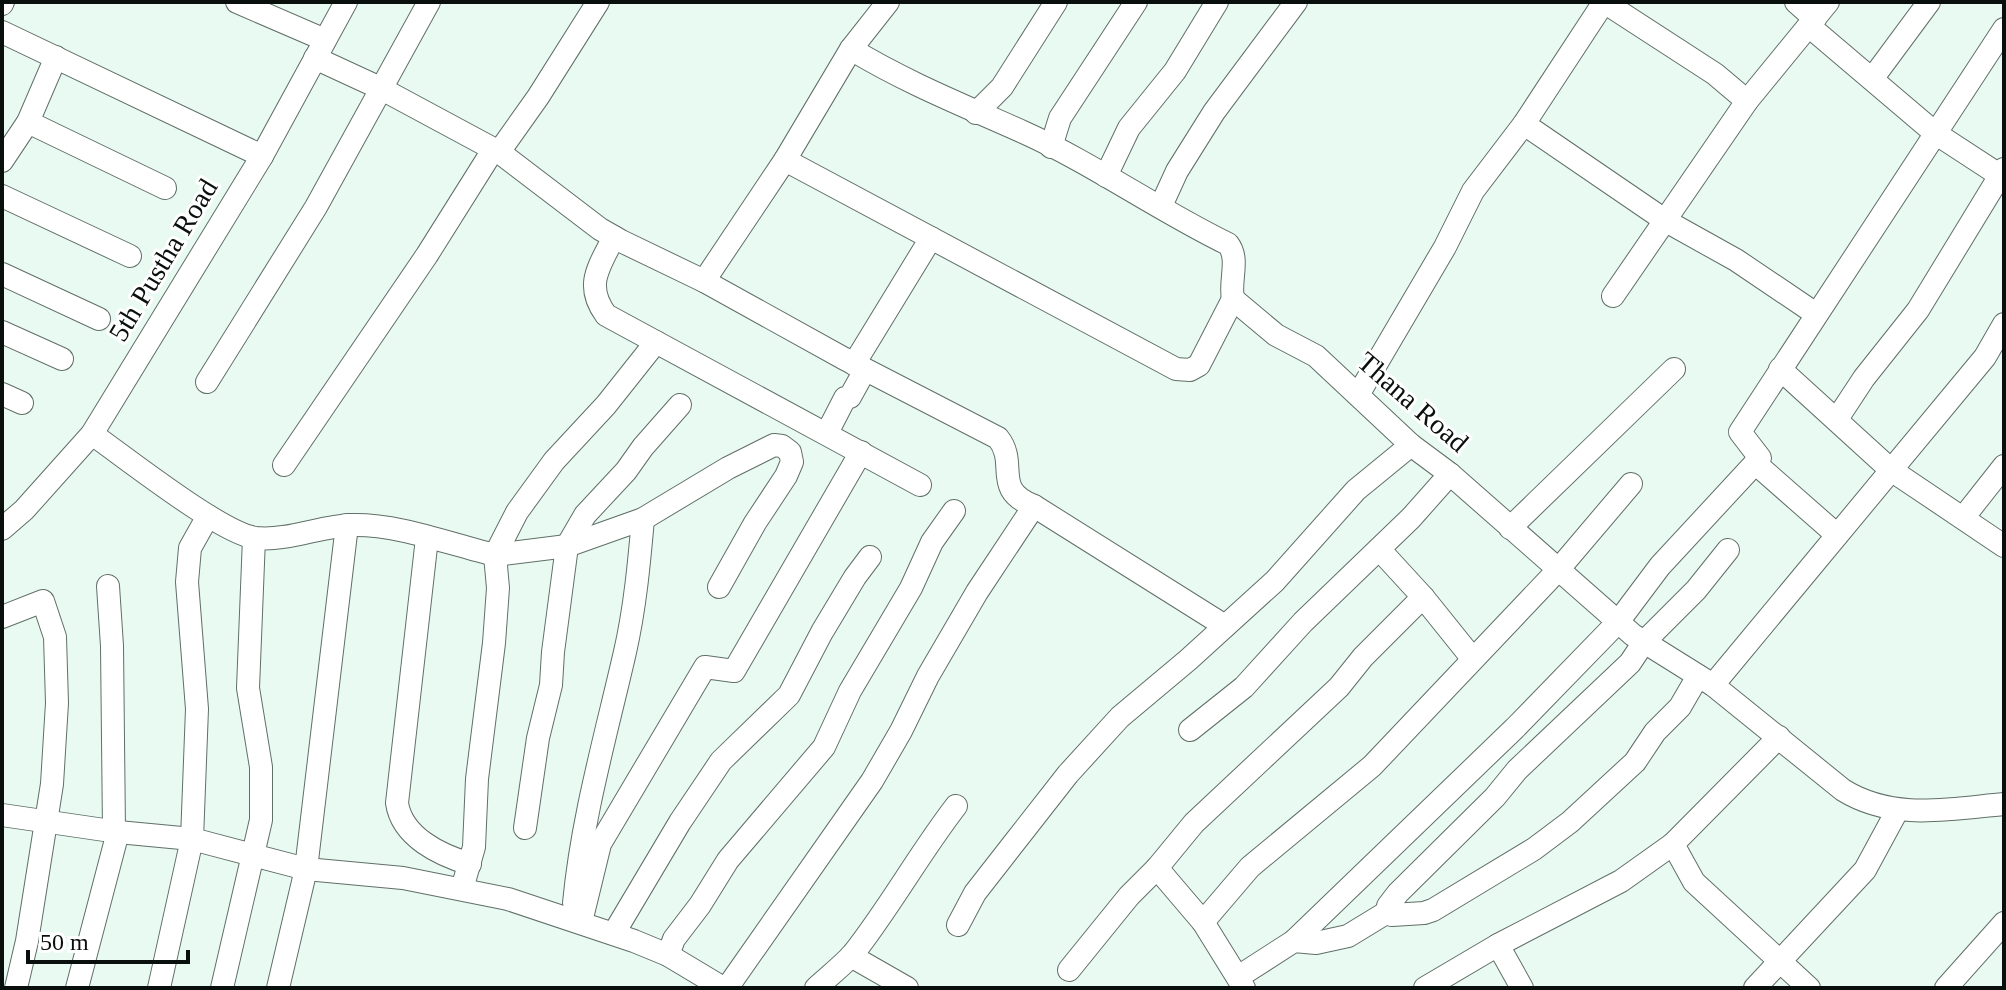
<svg xmlns="http://www.w3.org/2000/svg" width="2006" height="990" font-family="Georgia,serif">
<style>
.lines{fill:none;stroke-linecap:round;stroke-linejoin:round}
.minor-casing{stroke:#606f68;stroke-width:24}
.minor{stroke:#fff;stroke-width:22}
.labels{text-anchor:middle;dominant-baseline:central;stroke-width:6;stroke-linejoin:round;paint-order:stroke}
.street-label{font-size:28px;fill:#090f0c;stroke:#fff}
</style>
<rect width="100%" height="100%" fill="#e8faf1"/>
<g class="lines">
<defs>
<g id="minor">
<path d="M 237,2 L 325,40"/>
<path d="M 1796,2 L 1815,19"/>
<path d="M 2,4 L 3,2"/>
<path d="M 1809,26 L 1935,133 L 2004,178"/>
<path d="M 2,32 L 262,156"/>
<path d="M 851,49 C 905,82 965,106 1023,132 C 1094,164 1158,210 1228,244 C 1240,259 1229,281 1233,299"/>
<path d="M 315,58 L 380,88 L 499,152 L 600,229 L 621,241 L 704,281 L 843,358 L 998,438 C 1019,464 991,489 1034,506 L 1225,626"/>
<path d="M 1872,79 L 1929,2"/>
<path d="M 976,113 L 1002,87 L 1056,2"/>
<path d="M 28,122 L 165,188"/>
<path d="M 1524,124 L 1666,221 L 1736,260 L 1816,314"/>
<path d="M 1051,147 L 1060,118 L 1136,2"/>
<path d="M 499,152 L 538,97 L 598,2"/>
<path d="M 785,160 L 1176,369 L 1190,370 L 1199,365 L 1233,299"/>
<path d="M 2,161 L 28,122 L 56,57"/>
<path d="M 1106,176 L 1129,128 L 1175,71 L 1217,2"/>
<path d="M 2,196 L 130,256"/>
<path d="M 1161,206 L 1177,171 L 1214,112 L 1296,2"/>
<path d="M 614,237 C 599,267 584,285 606,315 L 920,485"/>
<path d="M 2,274 L 99,319"/>
<path d="M 704,281 L 785,160 L 851,49 L 888,2"/>
<path d="M 1613,296 L 1747,101 L 1828,2"/>
<path d="M 1233,299 L 1276,335 L 1316,356 L 1411,445 L 1450,474 L 1633,635 L 1713,685 L 1843,790 C 1893,821 1949,809 2004,804"/>
<path d="M 2,332 L 62,359"/>
<path d="M 854,364 L 931,238"/>
<path d="M 1780,369 L 1891,470 L 2004,546"/>
<path d="M 207,382 L 316,207 L 429,2"/>
<path d="M 2,394 L 22,403"/>
<path d="M 1358,395 L 1445,247 L 1473,191 L 1524,124 L 1604,2 L 1715,74 L 1747,101"/>
<path d="M 1837,419 L 1864,378 L 1918,310 L 2004,169"/>
<path d="M 827,433 L 845,398 L 850,397 L 865,370"/>
<path d="M 92,434 C 125,457 222,534 256,538 C 289,541 320,526 352,525 C 399,524 449,544 495,555 L 517,512 L 554,461 L 606,405 L 656,342"/>
<path d="M 1755,463 L 1837,535"/>
<path d="M 284,465 L 427,255 L 493,150"/>
<path d="M 1963,518 L 2004,466"/>
<path d="M 1510,528 L 1674,369"/>
<path d="M 2,529 L 24,510 L 92,434 L 262,156 L 346,2"/>
<path d="M 427,538 L 397,803 C 402,837 440,855 470,864"/>
<path d="M 1379,549 L 1423,597 L 1472,658"/>
<path d="M 108,586 L 112,646 L 114,831"/>
<path d="M 2,617 L 43,601 L 55,637 L 57,703 L 52,784 L 27,941 L 16,988"/>
<path d="M 1698,676 L 1680,707 L 1655,732 L 1635,762 L 1570,822 L 1534,849 L 1433,910 L 1424,913 L 1392,915 L 1388,906 L 1398,893 L 1495,797 L 1517,770 L 1630,663 L 1644,642 L 1696,590 L 1728,550"/>
<path d="M 1713,685 L 1985,357 L 2004,324"/>
<path d="M 1190,730 L 1244,687 L 1303,622 L 1411,518 L 1450,474"/>
<path d="M 2,815 L 118,832 L 192,839 L 306,869 L 403,878 L 508,899 L 634,941 L 668,955 L 723,988"/>
<path d="M 525,828 L 538,738 L 551,685 L 553,652 L 567,546 L 585,515 L 626,471 L 643,447 L 680,405"/>
<path d="M 1673,844 L 1694,882 L 1809,988"/>
<path d="M 1157,868 L 1203,922 L 1244,988"/>
<path d="M 462,889 L 474,847 L 477,779 L 494,643 L 498,588 L 495,555 L 567,546 L 643,519 L 728,468 L 774,445 L 782,446 L 790,452 L 792,462 L 786,476 L 755,523 L 719,587"/>
<path d="M 574,903 C 582,818 606,735 625,652 C 635,608 639,564 643,519"/>
<path d="M 581,922 L 600,844 L 705,667 L 734,671 L 861,452"/>
<path d="M 1203,922 L 1250,867 L 1372,766 L 1558,570 L 1631,484"/>
<path d="M 958,925 L 975,893 L 1014,843 L 1068,774 L 1120,717 L 1188,660 L 1275,581 L 1356,490 L 1411,445"/>
<path d="M 614,933 L 680,822 L 721,761 L 789,695 L 822,632 L 855,577 L 870,557"/>
<path d="M 1294,941 L 1515,728 L 1618,622 L 1660,566 L 1760,458 L 1740,432 L 2004,29"/>
<path d="M 1498,945 L 1522,988"/>
<path d="M 668,955 L 674,939 L 700,905 L 728,860 L 824,747 L 850,691 L 911,588 L 932,542 L 954,511"/>
<path d="M 851,956 L 907,988"/>
<path d="M 1069,970 L 1129,896 L 1157,868 L 1194,823 L 1339,687 L 1363,657 L 1423,597"/>
<path d="M 1238,977 L 1294,941 L 1316,943 L 1348,936 L 1389,911"/>
<path d="M 77,988 L 118,832"/>
<path d="M 159,988 L 192,839 L 197,709 L 187,582 L 190,548 L 208,516"/>
<path d="M 222,988 L 261,820 L 261,767 L 248,688 L 254,538"/>
<path d="M 278,988 L 306,869 L 347,525"/>
<path d="M 727,988 L 872,781 L 901,731 L 928,676 L 977,592 L 1034,506"/>
<path d="M 816,988 C 828,977 842,966 853,954 C 890,907 919,854 956,806"/>
<path d="M 1425,988 L 1498,945 L 1621,881 L 1673,844 L 1779,737"/>
<path d="M 1755,988 L 1865,870 L 1897,811"/>
<path d="M 1946,988 L 2004,923"/>
</g>
</defs>
<use href="#minor" class="minor-casing"/>
<use href="#minor" class="minor"/>
</g>
<g class="labels">
<g class="street-label">
<text transform="translate(163 260) rotate(-59)">5th Pustha Road</text>
<text transform="translate(1413 402) rotate(41)">Thana Road</text>
</g>
</g>
<rect width="2006" height="990" fill="none" stroke="#090f0c" stroke-width="8"/>
<path d="M28 950v12h160v-12" fill="none" stroke="#090f0c" stroke-width="4"/>
<text x="40" y="950" font-size="24" fill="#090f0c" stroke="#ffffff" stroke-width="6" paint-order="stroke">50 m</text>
</svg>
